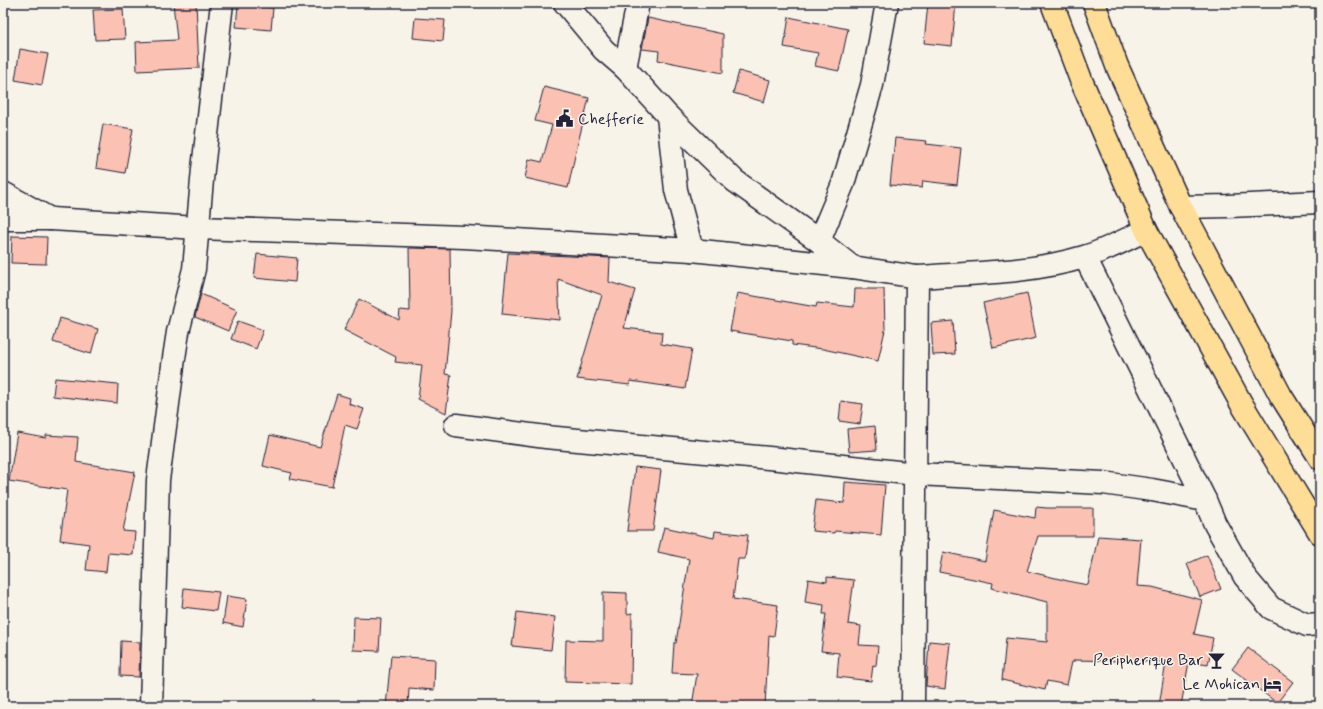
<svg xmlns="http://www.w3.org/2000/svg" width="1323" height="709" font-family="Mynerve,sans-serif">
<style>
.building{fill:#fbc1b2;stroke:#22223b}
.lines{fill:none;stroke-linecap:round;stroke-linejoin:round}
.street-casing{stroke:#22223b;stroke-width:25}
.primary-casing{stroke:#22223b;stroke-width:25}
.street{stroke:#f7f3e8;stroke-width:22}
.primary{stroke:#fedd96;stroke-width:22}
.labels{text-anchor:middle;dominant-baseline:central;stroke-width:3;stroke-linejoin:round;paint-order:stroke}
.poi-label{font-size:16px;fill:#22223b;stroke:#f7f3e8;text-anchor:end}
</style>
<rect width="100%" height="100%" fill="#f7f3e8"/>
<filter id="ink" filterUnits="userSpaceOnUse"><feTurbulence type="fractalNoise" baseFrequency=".025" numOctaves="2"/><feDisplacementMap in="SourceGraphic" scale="8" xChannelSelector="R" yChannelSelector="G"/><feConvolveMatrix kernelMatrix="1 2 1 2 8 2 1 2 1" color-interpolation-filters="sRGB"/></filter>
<g filter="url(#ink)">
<g class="building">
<path d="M 173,3 L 196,3 L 199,68 L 137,71 L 136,42 L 177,40 Z"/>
<path d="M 928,3 L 956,3 L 952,46 L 924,43 Z"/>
<path d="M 238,5 L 273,8 L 271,30 L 236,27 Z"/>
<path d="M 123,9 L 125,39 L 95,40 L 93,10 Z"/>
<path d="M 789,17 L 848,29 L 839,71 L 815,66 L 818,53 L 784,47 Z"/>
<path d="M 415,18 L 445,20 L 443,41 L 413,38 Z"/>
<path d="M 648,18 L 723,34 L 723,73 L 658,60 L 659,51 L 642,49 Z"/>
<path d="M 20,49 L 48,54 L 42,85 L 15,80 Z"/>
<path d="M 739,71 L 770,80 L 764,102 L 733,93 Z"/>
<path d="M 544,87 L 589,98 L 576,151 L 568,188 L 525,178 L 529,159 L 542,162 L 552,125 L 535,121 Z"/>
<path d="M 103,124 L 133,129 L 125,173 L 96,168 Z"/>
<path d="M 895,138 L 927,141 L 926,144 L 961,148 L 957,185 L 923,181 L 922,188 L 890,185 Z"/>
<path d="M 12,236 L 47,237 L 46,264 L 11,263 Z"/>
<path d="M 409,248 L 450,249 L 451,311 L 445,374 L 451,375 L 446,413 L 418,399 L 422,365 L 395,362 L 396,357 L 344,330 L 359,299 L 399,320 L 400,310 L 410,311 Z"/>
<path d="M 508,253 L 610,258 L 609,282 L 635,290 L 624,328 L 662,332 L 661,344 L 692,349 L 685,389 L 630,381 L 630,385 L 577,379 L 602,295 L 558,279 L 560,320 L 502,314 Z"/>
<path d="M 257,254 L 297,258 L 295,282 L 254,278 Z"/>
<path d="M 855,289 L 884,289 L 885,330 L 878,361 L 823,349 L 792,345 L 792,341 L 730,331 L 737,293 L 816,307 L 817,303 L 854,307 Z"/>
<path d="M 1027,293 L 1036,338 L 993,348 L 983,303 Z"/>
<path d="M 201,294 L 237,310 L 228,331 L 195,317 Z"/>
<path d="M 60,318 L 98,329 L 91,354 L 53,342 Z"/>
<path d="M 238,321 L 263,330 L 256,349 L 231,339 Z"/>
<path d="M 953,321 L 955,354 L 933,355 L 931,323 Z"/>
<path d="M 55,378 L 118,384 L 117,403 L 53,396 Z"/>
<path d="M 337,394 L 350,398 L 349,404 L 364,409 L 357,429 L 345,425 L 332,487 L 290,479 L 292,473 L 263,466 L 270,435 L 320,447 Z"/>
<path d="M 841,401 L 863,404 L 860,424 L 839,421 Z"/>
<path d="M 875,426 L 877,450 L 849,452 L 847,429 Z"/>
<path d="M 17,433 L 46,438 L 46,435 L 78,437 L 76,462 L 135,472 L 123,531 L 135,532 L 133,555 L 108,553 L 106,572 L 86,570 L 89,544 L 60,540 L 67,490 L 9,481 Z"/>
<path d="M 635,467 L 661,470 L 653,531 L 627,531 Z"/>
<path d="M 845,482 L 885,485 L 881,535 L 835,531 L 834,533 L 812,531 L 816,500 L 844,503 Z"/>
<path d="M 1036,507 L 1047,508 L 1093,508 L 1093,536 L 1038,536 L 1027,571 L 1072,582 L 1088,585 L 1098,536 L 1141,539 L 1137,586 L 1152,587 L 1202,600 L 1194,634 L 1213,638 L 1208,665 L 1189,662 L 1181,706 L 1159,706 L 1166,662 L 1074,660 L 1074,662 L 1072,662 L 1067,685 L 1047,681 L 1045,690 L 1002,680 L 1006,638 L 1047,642 L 1047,602 L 992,588 L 993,583 L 939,572 L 943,552 L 985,561 L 994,510 L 1035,518 Z"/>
<path d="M 664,527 L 714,538 L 715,531 L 748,535 L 745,559 L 738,559 L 733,599 L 778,605 L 774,636 L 769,635 L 765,706 L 692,706 L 697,674 L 672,673 L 674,643 L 676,643 L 689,559 L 658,552 Z"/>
<path d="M 1207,555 L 1221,589 L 1200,597 L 1187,564 Z"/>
<path d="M 827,577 L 854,580 L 848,624 L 861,626 L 859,645 L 878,646 L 876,666 L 873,665 L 871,681 L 837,677 L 839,653 L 821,651 L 826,614 L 823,614 L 824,605 L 805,602 L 808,579 L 827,582 Z"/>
<path d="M 184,588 L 219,592 L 216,611 L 182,607 Z"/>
<path d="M 603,592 L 627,593 L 627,614 L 632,613 L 631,684 L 565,682 L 566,640 L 603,641 Z"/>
<path d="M 227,596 L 247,599 L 243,627 L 223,623 Z"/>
<path d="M 517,612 L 555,617 L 551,650 L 512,646 Z"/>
<path d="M 354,617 L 381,618 L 379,651 L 353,650 Z"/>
<path d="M 121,641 L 140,642 L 139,677 L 120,676 Z"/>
<path d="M 929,641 L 950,643 L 945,689 L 926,686 Z"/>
<path d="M 1248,648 L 1293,682 L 1277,703 L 1232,669 Z"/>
<path d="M 391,656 L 435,659 L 434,690 L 409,688 L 408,706 L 386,706 Z"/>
</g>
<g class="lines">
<defs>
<g id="street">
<path d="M 565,3 L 604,50 L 625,68 L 668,116 L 735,181 L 819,241 L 852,267"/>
<path d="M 625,68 L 638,3"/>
<path d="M 668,116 L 676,190 L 692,250"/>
<path d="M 3,193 L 50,219"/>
<path d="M 1181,207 L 1228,206 L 1320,202"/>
<path d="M 3,219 L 51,219 L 198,228 L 464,237 L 692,250 L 852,267 L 917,277 L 913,706"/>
<path d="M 819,241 L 843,184 L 872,85 L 887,3"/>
<path d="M 1085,257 L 1205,500"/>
<path d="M 917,277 C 973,273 1031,273 1084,257 C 1105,251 1127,239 1146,230"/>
<path d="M 456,425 L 546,437 L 779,459 L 916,474 L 1103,483 L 1152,490 L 1205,500 L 1215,524 L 1245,577 L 1271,608 L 1307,625 L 1320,624"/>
<path d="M 151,706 L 158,480 L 174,358 L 178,332 L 194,269 L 203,169 L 222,3"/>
</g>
<g id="primary">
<path d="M 1052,3 L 1081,80 L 1146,230 L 1241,403 L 1320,533"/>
<path d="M 1094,3 L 1117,66 L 1181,207 L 1281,396 L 1320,458"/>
</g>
</defs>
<use href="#street" class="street-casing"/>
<use href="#primary" class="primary-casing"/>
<use href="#street" class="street"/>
<use href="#primary" class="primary"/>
</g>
</g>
<defs>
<symbol id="civic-bare" viewBox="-9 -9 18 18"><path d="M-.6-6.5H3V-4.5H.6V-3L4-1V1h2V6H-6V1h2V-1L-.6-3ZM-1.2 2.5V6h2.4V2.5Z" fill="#22223b" stroke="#f7f3e8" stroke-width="2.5" paint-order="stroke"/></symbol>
<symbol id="bar-bare" viewBox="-9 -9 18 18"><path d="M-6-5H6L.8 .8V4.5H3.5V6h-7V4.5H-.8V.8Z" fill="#22223b" stroke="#f7f3e8" stroke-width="2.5" paint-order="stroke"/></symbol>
<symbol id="hotel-bare" viewBox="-9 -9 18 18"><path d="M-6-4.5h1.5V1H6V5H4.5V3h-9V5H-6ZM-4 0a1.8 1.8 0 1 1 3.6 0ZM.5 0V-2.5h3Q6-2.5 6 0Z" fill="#22223b" stroke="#f7f3e8" stroke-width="2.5" paint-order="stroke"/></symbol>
</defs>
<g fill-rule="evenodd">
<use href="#civic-bare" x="552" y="106" width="25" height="25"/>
<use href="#bar-bare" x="1204" y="648" width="25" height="25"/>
<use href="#hotel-bare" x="1260" y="672" width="25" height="25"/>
</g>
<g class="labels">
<g class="poi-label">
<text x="578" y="119" text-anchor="start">Chefferie</text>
<text x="1203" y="660">Peripherique Bar</text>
<text x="1260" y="684">Le Mohican</text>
</g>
</g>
<rect width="1323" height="709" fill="none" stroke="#f7f3e8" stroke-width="16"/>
<rect x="8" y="8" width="1307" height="693" fill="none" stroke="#22223b" stroke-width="1.5" filter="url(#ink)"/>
</svg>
